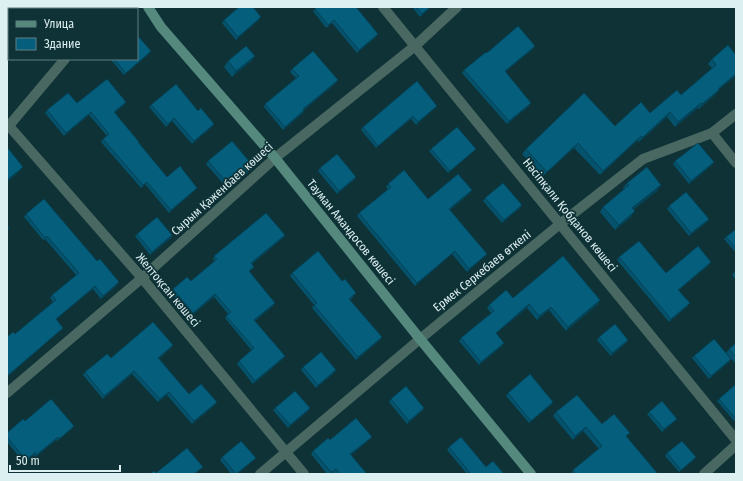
<svg xmlns="http://www.w3.org/2000/svg" width="743" height="481" font-family="'Fira Sans Condensed',sans-serif">
<style>
.lines{fill:none;stroke-linecap:round;stroke-linejoin:round}
.minor{stroke:#486861;stroke-width:10}
.secondary{stroke:#55897e;stroke-width:10}
.wall{fill:#04526b}
.shaded-wall{fill:#044257}
.building{fill:#055f7c;stroke:#044257}
.labels{text-anchor:middle;dominant-baseline:central;stroke-width:3.5;stroke-linejoin:round;paint-order:stroke}
.street-label{font-size:12px;fill:#dceff1;stroke:#0e3236}
</style>
<rect width="100%" height="100%" fill="#0e3236"/>
<g class="lines">
<g class="minor">
<path d="M 383,7 L 736,440"/>
<path d="M 107,9 L 108,7"/>
<path d="M 9,126 L 142,278 L 304,474"/>
<path d="M 7,128 L 65,59"/>
<path d="M 712,133 L 736,163"/>
<path d="M 7,393 L 142,278 L 275,158 L 415,46 L 457,7"/>
<path d="M 260,474 L 420,339 L 560,224 L 643,159 L 712,133 L 736,114"/>
<path d="M 704,474 L 736,445"/>
</g>
<path class="secondary" d="M 148,7 L 161,27 L 275,158 L 420,339 L 531,474"/>
</g>
<g class="wall">
<path d="M 412,7 L 431,7 L 420,17 Z"/>
<path d="M 315,9 L 376,37 L 357,53 L 332,23 L 326,28 L 313,11 Z"/>
<path d="M 224,20 L 259,20 L 236,40 L 222,23 Z"/>
<path d="M 728,45 L 719,90 L 716,94 L 699,109 L 698,108 L 675,127 L 667,117 L 639,142 L 638,140 L 600,175 L 574,148 L 543,176 L 522,154 L 526,149 L 615,126 L 650,113 L 681,95 L 712,68 L 708,64 L 712,59 Z"/>
<path d="M 533,49 L 505,72 L 529,106 L 507,124 L 462,73 L 464,70 L 487,53 Z"/>
<path d="M 149,54 L 124,75 L 110,59 L 137,59 Z"/>
<path d="M 255,56 L 251,61 L 232,77 L 224,67 L 228,61 Z"/>
<path d="M 292,69 L 336,83 L 304,110 L 303,113 L 283,130 L 264,107 L 265,104 L 296,78 L 290,72 Z"/>
<path d="M 126,102 L 124,105 L 115,112 L 138,143 L 167,177 L 195,190 L 169,213 L 145,184 L 141,188 L 101,142 L 103,139 L 107,136 L 89,115 L 64,136 L 45,113 L 47,110 L 77,103 Z"/>
<path d="M 151,105 L 212,127 L 192,144 L 172,121 L 166,127 L 149,107 Z"/>
<path d="M 435,108 L 416,125 L 411,119 L 376,148 L 361,130 L 363,127 Z"/>
<path d="M 431,149 L 474,151 L 448,173 L 429,151 Z"/>
<path d="M 208,161 L 254,167 L 252,169 L 228,189 L 206,164 Z"/>
<path d="M 675,161 L 714,162 L 712,165 L 689,184 L 673,164 Z"/>
<path d="M 320,168 L 356,177 L 354,180 L 337,194 L 318,171 Z"/>
<path d="M 627,183 L 658,190 L 633,210 L 631,217 L 615,230 L 600,212 L 603,207 L 624,189 L 623,188 Z"/>
<path d="M 388,184 L 428,199 L 470,193 L 450,210 L 487,254 L 484,257 L 467,272 L 452,254 L 415,286 L 357,216 L 359,213 L 388,189 L 386,187 Z"/>
<path d="M 485,198 L 520,208 L 502,223 L 483,201 Z"/>
<path d="M 669,206 L 709,219 L 707,222 L 689,236 L 667,209 Z"/>
<path d="M 26,214 L 117,285 L 101,299 L 93,289 L 56,319 L 63,328 L 61,330 L 7,377 L 7,337 L 15,334 L 53,302 L 50,298 L 52,295 L 76,275 L 45,239 L 43,240 L 24,217 Z"/>
<path d="M 736,229 L 736,253 L 724,239 L 726,237 Z"/>
<path d="M 137,234 L 172,235 L 171,238 L 150,255 L 135,236 Z"/>
<path d="M 285,235 L 283,238 L 252,264 L 252,269 L 249,272 L 275,303 L 273,306 L 255,321 L 285,356 L 283,359 L 253,384 L 237,364 L 239,361 L 252,351 L 225,318 L 228,314 L 214,297 L 191,316 L 171,292 L 173,289 L 191,281 L 215,261 L 213,259 L 214,256 Z"/>
<path d="M 619,257 L 666,273 L 709,265 L 679,290 L 688,306 L 669,322 L 617,260 Z"/>
<path d="M 736,270 L 736,280 L 732,275 Z"/>
<path d="M 292,273 L 354,296 L 350,300 L 380,340 L 356,360 L 312,308 L 314,305 L 290,276 Z"/>
<path d="M 513,298 L 600,300 L 598,304 L 566,331 L 549,310 L 537,320 L 527,308 L 496,333 L 502,346 L 479,365 L 459,341 L 461,338 L 491,313 L 487,308 L 489,305 Z"/>
<path d="M 599,337 L 628,340 L 626,343 L 611,356 L 597,340 Z"/>
<path d="M 736,343 L 736,364 L 726,353 L 729,349 Z"/>
<path d="M 173,345 L 171,348 L 159,358 L 189,394 L 215,405 L 192,424 L 167,395 L 158,402 L 132,374 L 103,399 L 83,375 L 85,372 L 111,358 Z"/>
<path d="M 694,356 L 731,359 L 729,362 L 709,379 L 692,358 Z"/>
<path d="M 303,367 L 334,373 L 316,388 L 301,370 Z"/>
<path d="M 736,384 L 736,419 L 734,421 L 717,401 L 719,399 Z"/>
<path d="M 508,393 L 553,402 L 551,405 L 529,423 L 506,396 Z"/>
<path d="M 391,399 L 424,408 L 422,411 L 407,424 L 389,402 Z"/>
<path d="M 275,408 L 310,408 L 308,411 L 288,428 L 273,410 Z"/>
<path d="M 556,412 L 602,424 L 627,437 L 658,474 L 571,474 L 573,470 L 599,449 L 583,431 L 573,440 L 553,416 Z"/>
<path d="M 649,412 L 675,421 L 662,432 L 647,414 Z"/>
<path d="M 25,421 L 72,429 L 57,441 L 56,440 L 32,460 L 34,455 L 24,463 L 7,442 L 7,433 Z"/>
<path d="M 330,440 L 369,440 L 351,455 L 367,474 L 335,474 L 333,472 L 331,474 L 327,474 L 311,454 L 313,451 Z"/>
<path d="M 449,447 L 486,467 L 504,474 L 467,474 L 447,450 Z"/>
<path d="M 667,453 L 694,460 L 679,472 L 665,456 Z"/>
<path d="M 222,457 L 254,460 L 237,474 L 231,474 L 220,460 Z"/>
</g>
<g class="shaded-wall">
<path d="M 430,7 L 431,7 L 420,17 L 422,14 Z"/>
<path d="M 261,17 L 259,20 L 236,40 L 238,37 Z"/>
<path d="M 378,34 L 376,37 L 357,53 L 359,50 Z"/>
<path d="M 535,46 L 533,49 L 503,74 L 505,71 Z"/>
<path d="M 151,51 L 149,54 L 124,75 L 126,73 Z"/>
<path d="M 255,56 L 251,61 L 232,77 L 236,71 Z"/>
<path d="M 736,74 L 736,76 L 719,90 L 716,94 L 699,109 L 702,104 L 718,89 Z"/>
<path d="M 338,80 L 336,83 L 301,112 L 303,109 Z"/>
<path d="M 126,102 L 124,105 L 112,115 L 114,112 Z"/>
<path d="M 531,103 L 529,106 L 507,124 L 509,121 Z"/>
<path d="M 701,103 L 698,108 L 675,127 L 678,122 Z"/>
<path d="M 437,106 L 435,108 L 416,125 L 418,122 Z"/>
<path d="M 304,110 L 303,113 L 283,130 L 285,127 Z"/>
<path d="M 91,112 L 89,115 L 64,136 L 66,133 Z"/>
<path d="M 670,112 L 667,117 L 639,142 L 643,137 Z"/>
<path d="M 413,116 L 411,119 L 376,148 L 378,146 Z"/>
<path d="M 174,118 L 172,121 L 166,127 L 168,124 Z"/>
<path d="M 214,124 L 212,127 L 192,144 L 194,141 Z"/>
<path d="M 641,136 L 638,140 L 600,175 L 603,171 Z"/>
<path d="M 578,143 L 574,148 L 543,176 L 547,172 Z"/>
<path d="M 714,162 L 712,165 L 689,184 L 691,181 Z"/>
<path d="M 23,167 L 19,172 L 7,182 L 7,180 Z"/>
<path d="M 254,167 L 252,169 L 228,189 L 230,186 Z"/>
<path d="M 356,177 L 354,180 L 337,194 L 339,191 Z"/>
<path d="M 661,185 L 658,190 L 628,214 L 632,208 Z"/>
<path d="M 197,188 L 195,190 L 169,213 L 171,210 Z"/>
<path d="M 472,190 L 470,193 L 447,213 L 449,209 Z"/>
<path d="M 522,205 L 520,208 L 502,223 L 504,220 Z"/>
<path d="M 635,211 L 631,217 L 615,230 L 619,225 Z"/>
<path d="M 709,219 L 707,222 L 689,236 L 691,233 Z"/>
<path d="M 172,235 L 171,238 L 150,255 L 152,252 Z"/>
<path d="M 285,235 L 283,238 L 249,266 L 251,263 Z"/>
<path d="M 455,251 L 452,254 L 415,286 L 417,283 Z"/>
<path d="M 487,254 L 484,257 L 467,272 L 469,269 Z"/>
<path d="M 711,262 L 709,265 L 676,292 L 678,290 Z"/>
<path d="M 119,282 L 117,285 L 101,299 L 103,296 Z"/>
<path d="M 95,286 L 93,289 L 54,321 L 56,319 Z"/>
<path d="M 215,294 L 214,297 L 191,316 L 193,313 Z"/>
<path d="M 600,300 L 598,304 L 566,331 L 568,327 Z"/>
<path d="M 275,303 L 273,306 L 252,323 L 254,320 Z"/>
<path d="M 690,303 L 688,306 L 669,322 L 671,319 Z"/>
<path d="M 529,304 L 527,308 L 493,336 L 496,333 Z"/>
<path d="M 551,307 L 549,310 L 537,320 L 539,316 Z"/>
<path d="M 63,328 L 61,330 L 7,377 L 7,376 Z"/>
<path d="M 382,337 L 380,340 L 356,360 L 358,357 Z"/>
<path d="M 628,340 L 626,343 L 611,356 L 612,353 Z"/>
<path d="M 504,343 L 502,346 L 479,365 L 481,362 Z"/>
<path d="M 173,345 L 171,348 L 157,361 L 158,358 Z"/>
<path d="M 285,356 L 283,359 L 253,384 L 255,381 Z"/>
<path d="M 731,359 L 729,362 L 709,379 L 711,376 Z"/>
<path d="M 336,370 L 334,373 L 316,388 L 318,385 Z"/>
<path d="M 134,371 L 132,374 L 103,399 L 104,396 Z"/>
<path d="M 169,392 L 167,395 L 158,402 L 160,399 Z"/>
<path d="M 217,402 L 215,405 L 192,424 L 194,421 Z"/>
<path d="M 553,402 L 551,405 L 529,423 L 531,421 Z"/>
<path d="M 310,408 L 308,411 L 288,428 L 290,425 Z"/>
<path d="M 424,408 L 422,411 L 407,424 L 409,421 Z"/>
<path d="M 677,419 L 675,421 L 662,432 L 664,429 Z"/>
<path d="M 74,426 L 72,429 L 57,441 L 59,439 Z"/>
<path d="M 586,427 L 583,431 L 573,440 L 575,436 Z"/>
<path d="M 58,437 L 56,440 L 32,460 L 34,457 Z"/>
<path d="M 372,437 L 369,440 L 348,458 L 350,454 Z"/>
<path d="M 36,452 L 34,455 L 24,463 L 26,460 Z"/>
<path d="M 696,457 L 694,460 L 679,472 L 681,470 Z"/>
<path d="M 256,458 L 254,460 L 237,474 L 236,474 Z"/>
</g>
<g class="building">
<path d="M 239,7 L 253,7 L 261,17 L 238,37 L 224,20 Z"/>
<path d="M 317,7 L 356,7 L 378,34 L 359,50 L 334,20 L 328,25 L 315,9 Z"/>
<path d="M 416,7 L 430,7 L 422,14 Z"/>
<path d="M 518,26 L 535,46 L 505,71 L 531,103 L 509,121 L 464,70 L 486,52 L 487,53 Z"/>
<path d="M 137,35 L 151,51 L 126,73 L 114,59 L 137,59 Z"/>
<path d="M 728,45 L 735,54 L 736,52 L 736,74 L 718,89 L 719,90 L 702,104 L 701,103 L 678,122 L 670,112 L 643,137 L 641,136 L 603,171 L 578,143 L 547,172 L 526,149 L 584,93 L 615,126 L 641,102 L 650,113 L 677,90 L 681,95 L 716,65 L 712,59 Z"/>
<path d="M 246,46 L 255,56 L 236,71 L 228,61 Z"/>
<path d="M 313,51 L 338,80 L 303,109 L 304,110 L 285,127 L 265,104 L 299,76 L 292,69 Z"/>
<path d="M 107,79 L 126,102 L 114,112 L 139,142 L 138,142 L 167,177 L 180,166 L 197,188 L 171,210 L 147,182 L 143,185 L 103,139 L 109,134 L 91,112 L 66,133 L 47,110 L 68,93 L 77,103 Z"/>
<path d="M 417,81 L 437,106 L 418,122 L 413,116 L 378,146 L 363,127 Z"/>
<path d="M 176,84 L 198,111 L 201,108 L 214,124 L 194,141 L 174,118 L 168,124 L 151,105 Z"/>
<path d="M 457,127 L 476,149 L 450,171 L 431,149 Z"/>
<path d="M 232,141 L 254,167 L 230,186 L 208,161 Z"/>
<path d="M 698,143 L 714,162 L 691,181 L 675,161 Z"/>
<path d="M 7,147 L 23,167 L 7,180 Z"/>
<path d="M 337,154 L 356,177 L 339,191 L 320,168 Z"/>
<path d="M 647,167 L 661,185 L 632,208 L 635,211 L 619,225 L 603,207 L 629,185 L 627,183 Z"/>
<path d="M 404,170 L 428,199 L 458,174 L 472,190 L 449,209 L 487,254 L 469,269 L 455,251 L 417,283 L 359,213 L 391,187 L 388,184 Z"/>
<path d="M 503,183 L 522,205 L 504,220 L 485,198 Z"/>
<path d="M 686,192 L 709,219 L 691,233 L 669,206 Z"/>
<path d="M 44,199 L 97,261 L 100,259 L 119,282 L 103,296 L 95,286 L 56,319 L 63,328 L 7,376 L 7,337 L 13,332 L 15,334 L 56,300 L 52,295 L 79,273 L 47,236 L 45,238 L 26,214 Z"/>
<path d="M 266,213 L 285,235 L 251,263 L 254,267 L 249,271 L 275,303 L 254,320 L 285,356 L 255,381 L 239,361 L 254,348 L 226,316 L 231,312 L 215,294 L 193,313 L 173,289 L 187,277 L 191,281 L 217,259 L 214,256 Z"/>
<path d="M 157,217 L 172,235 L 152,252 L 137,234 Z"/>
<path d="M 7,225 L 9,227 L 7,231 Z"/>
<path d="M 736,229 L 736,248 L 726,237 Z"/>
<path d="M 639,241 L 666,273 L 698,246 L 711,262 L 678,290 L 690,303 L 671,319 L 619,257 Z"/>
<path d="M 318,251 L 342,281 L 345,279 L 356,293 L 349,299 L 382,337 L 358,357 L 314,305 L 317,303 L 292,273 Z"/>
<path d="M 563,256 L 600,300 L 568,327 L 551,307 L 539,316 L 529,304 L 496,333 L 504,343 L 481,362 L 461,338 L 494,311 L 489,305 L 506,290 L 513,298 Z"/>
<path d="M 736,270 L 736,275 L 734,272 Z"/>
<path d="M 153,322 L 173,345 L 158,358 L 189,394 L 201,384 L 217,402 L 194,421 L 169,392 L 160,399 L 134,371 L 104,396 L 85,372 L 107,354 L 111,358 Z"/>
<path d="M 615,324 L 628,340 L 612,353 L 599,337 Z"/>
<path d="M 714,339 L 731,359 L 711,376 L 694,356 Z"/>
<path d="M 736,343 L 736,357 L 729,349 Z"/>
<path d="M 321,352 L 336,370 L 318,385 L 303,367 Z"/>
<path d="M 530,374 L 553,402 L 531,421 L 508,393 Z"/>
<path d="M 736,384 L 736,418 L 735,418 L 719,399 Z"/>
<path d="M 406,386 L 424,408 L 409,421 L 391,399 Z"/>
<path d="M 295,391 L 310,408 L 290,425 L 275,408 Z"/>
<path d="M 577,395 L 602,424 L 614,414 L 630,433 L 626,436 L 658,474 L 576,474 L 573,470 L 602,446 L 586,427 L 575,436 L 556,412 Z"/>
<path d="M 51,399 L 74,426 L 59,439 L 58,437 L 34,457 L 36,452 L 26,460 L 7,437 L 7,433 L 23,419 L 25,421 Z"/>
<path d="M 662,401 L 677,419 L 664,429 L 649,412 Z"/>
<path d="M 356,418 L 372,437 L 350,454 L 367,474 L 340,474 L 336,469 L 331,472 L 313,451 L 328,438 L 330,440 Z"/>
<path d="M 461,437 L 486,467 L 493,461 L 504,474 L 471,474 L 449,447 Z"/>
<path d="M 241,441 L 256,458 L 236,474 L 222,457 Z"/>
<path d="M 682,441 L 696,457 L 681,470 L 667,453 Z"/>
<path d="M 187,448 L 203,467 L 194,474 L 150,474 L 154,471 L 156,473 Z"/>
</g>
<g class="labels">
<g class="street-label">
<text transform="translate(222 189) rotate(-42)">Сырым Қаженбаев көшесі</text>
<text transform="translate(570 215) rotate(51)">Нәсіпқали Қобданов көшесі</text>
<text transform="translate(351 232) rotate(51)">Тауман Амандосов көшесі</text>
<text transform="translate(482 271) rotate(-39)">Ермек Серкебаев өткелі</text>
<text transform="translate(168 290) rotate(50)">Желтоқсан көшесі</text>
</g>
</g>
<rect width="743" height="481" fill="none" stroke="#dceff1" stroke-width="16"/>
<rect x="8" y="8" width="130" height="52" fill="#0e3236" stroke="#607e81"/>
<rect x="16" y="21" width="20" height="6" fill="#55897e" stroke="#607e81"/>
<text x="44" y="28" font-size="12" fill="#dceff1">Улица</text>
<rect x="16" y="38" width="20" height="12" fill="#055f7c" stroke="#607e81"/>
<text x="44" y="48" font-size="12" fill="#dceff1">Здание</text>
<path d="M10 465v6h110v-6" fill="none" stroke="#dceff1" stroke-width="2"/>
<text x="16" y="465" font-size="12" fill="#dceff1" stroke="#0e3236" stroke-width="3" paint-order="stroke">50 m</text>
</svg>
